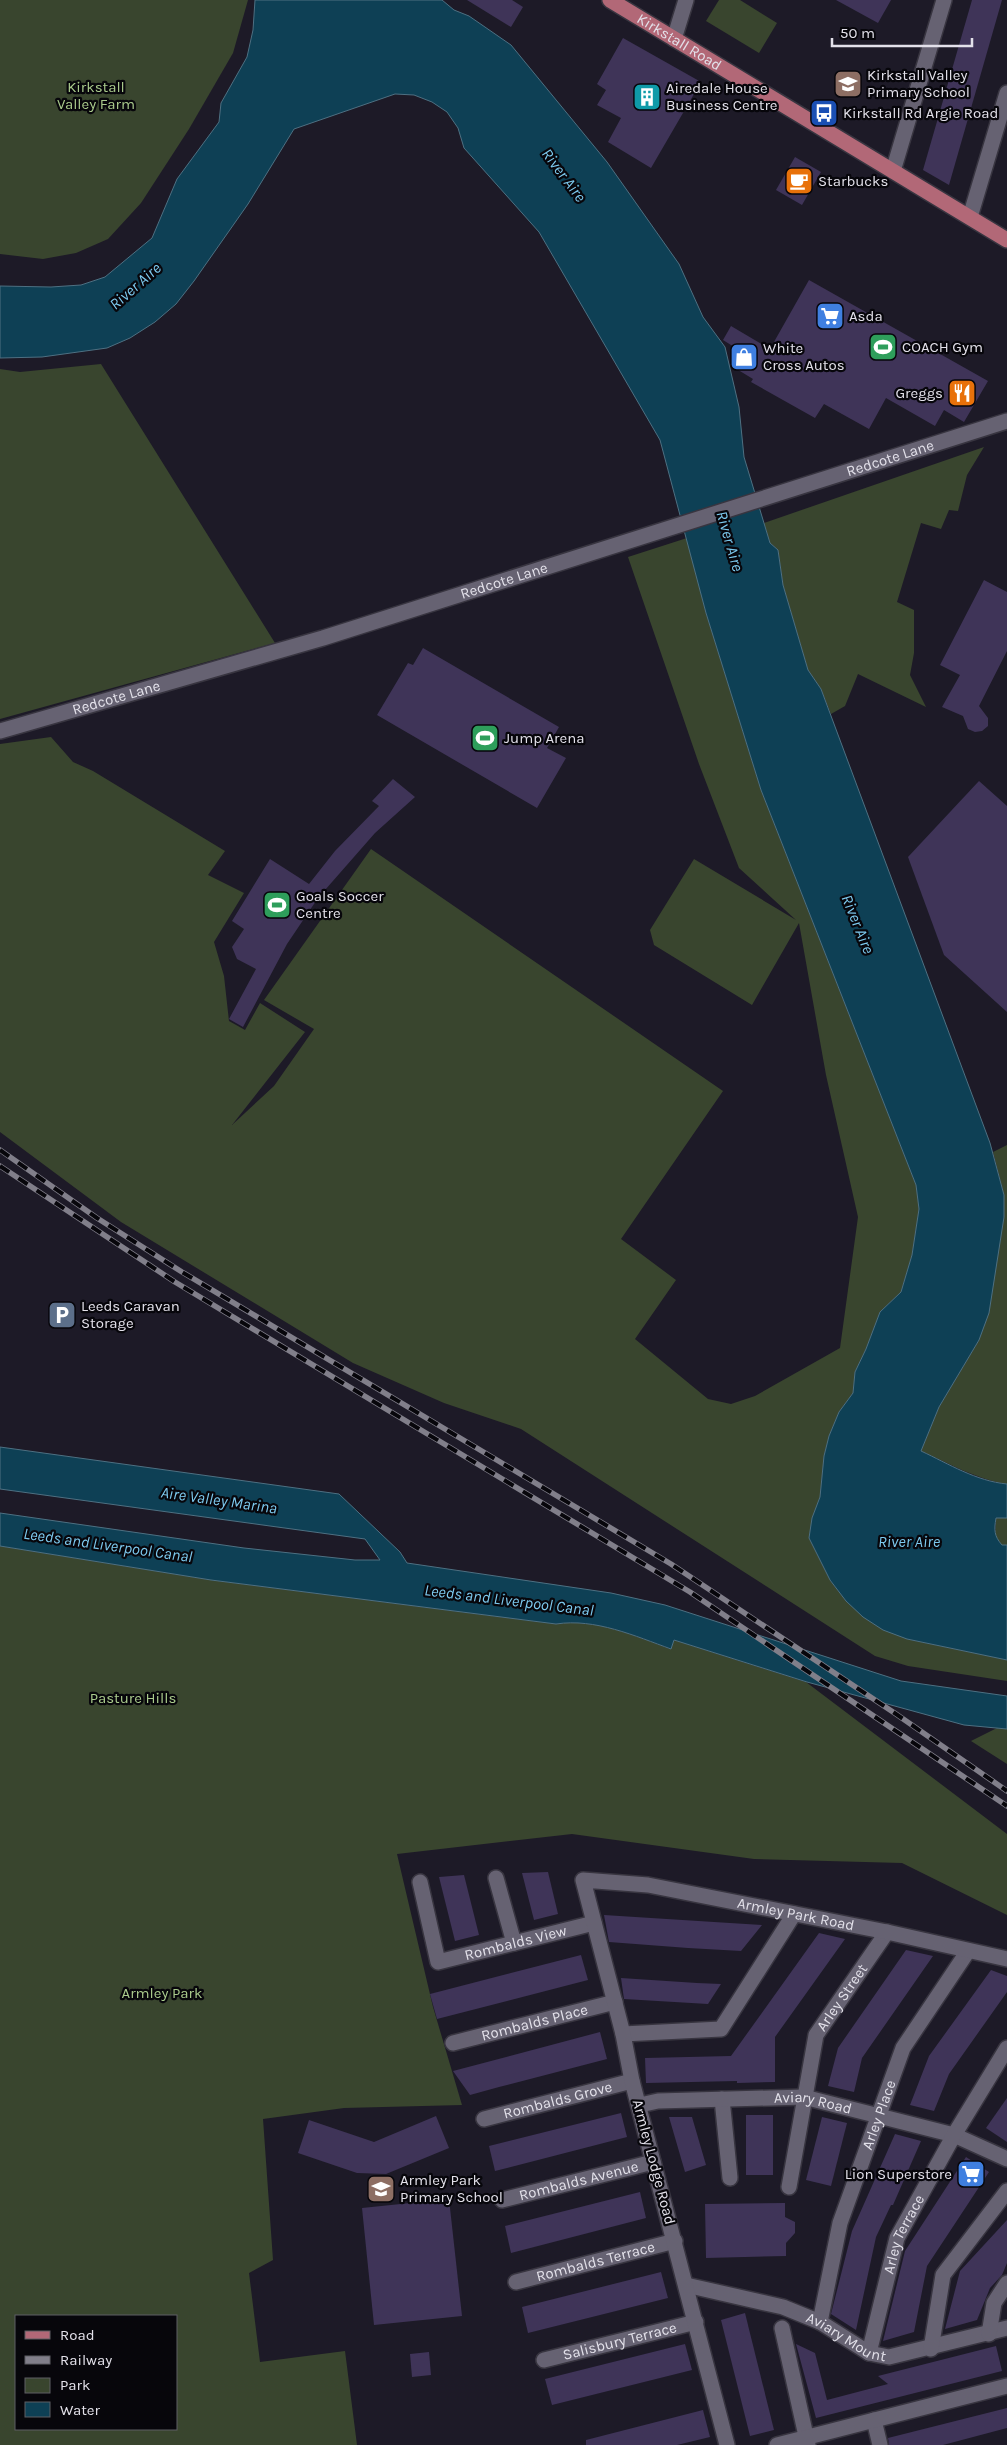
<svg xmlns="http://www.w3.org/2000/svg" width="1007" height="2445" font-family="Karla,sans-serif">
<style>
.green{fill:#39452e;fill-rule:evenodd}
.water{fill:#0e4055;stroke:#4e7082}
.building{fill:#3f3458}
.lines{fill:none;stroke-linecap:round;stroke-linejoin:round}
.minor-casing{stroke:#383540;stroke-width:18}
.primary-casing{stroke:#383540;stroke-width:18}
.minor{stroke:#666272;stroke-width:15}
.primary{stroke:#b26877;stroke-width:15}
.rail-casing{stroke:#817f8a;stroke-width:5.5}
.rail{stroke:#07060b;stroke-width:4;stroke-dasharray:11;stroke-linecap:butt}
.labels{text-anchor:middle;dominant-baseline:central;stroke-width:4.5;stroke-linejoin:round;paint-order:stroke}
.street-label{font-size:15px;fill:#e3e1ea;stroke:#07060b}
.poi-label{font-size:15px;fill:#e3e1ea;stroke:#07060b;text-anchor:start}
.park-label{font-size:15px;fill:#aacb8c;stroke:#07060b}
.water-label{font-size:16px;font-style:italic;fill:#7dcaef;stroke:#07060b}
</style>
<rect width="100%" height="100%" fill="#1d1a27"/>
<g class="green">
<path d="M 0,0 L 248,0 L 233,53 L 189,129 L 141,203 L 108,239 L 76,253 L 43,259 L 0,254 Z"/>
<path d="M 719,0 L 740,0 L 777,23 L 759,53 L 706,21 Z"/>
<path d="M 101,364 L 275,643 L 0,719 L 0,369 L 20,372 Z"/>
<path d="M 984,447 L 967,475 L 958,511 L 949,510 L 941,529 L 921,523 L 897,602 L 914,610 L 914,653 L 910,675 L 926,707 L 858,674 L 845,706 L 831,714 L 821,689 L 808,670 L 783,585 L 778,550 L 770,543 L 764,523 Z"/>
<path d="M 687,538 L 706,613 L 761,790 L 916,1185 L 919,1209 L 912,1255 L 901,1292 L 880,1312 L 866,1349 L 855,1372 L 853,1393 L 839,1412 L 829,1436 L 824,1456 L 820,1497 L 812,1519 L 809,1538 L 830,1580 L 846,1601 L 907,1639 L 1007,1660 L 1007,1681 L 908,1666 L 875,1656 L 521,1429 L 444,1403 L 353,1363 L 121,1222 L 0,1132 L 0,744 L 51,737 L 73,762 L 93,771 L 225,851 L 208,875 L 244,893 L 214,942 L 224,976 L 229,1021 L 245,1030 L 260,1003 L 305,1032 L 232,1125 L 274,1086 L 314,1029 L 264,1000 L 371,849 L 723,1091 L 621,1239 L 676,1280 L 635,1339 L 708,1399 L 731,1404 L 755,1396 L 840,1348 L 858,1217 L 826,1075 L 799,923 L 752,1005 L 654,945 L 650,930 L 694,859 L 796,920 L 739,868 L 699,764 L 628,557 Z"/>
<path d="M 1007,1145 L 1007,1484 L 1006,1484 C 974,1478 950,1464 921,1451 L 939,1407 L 979,1340 L 1004,1217 L 1004,1195 L 993,1152 Z"/>
<path d="M 996,1518 L 1007,1518 L 1007,1545 L 1002,1545 L 995,1537 Z"/>
<path d="M 0,1546 L 211,1580 L 556,1624 C 595,1618 635,1636 670,1649 L 674,1640 L 806,1682 L 1007,1834 L 1007,1915 L 902,1863 L 754,1859 L 572,1834 L 397,1854 L 433,2007 L 462,2105 L 344,2108 L 263,2119 L 273,2260 L 249,2273 L 260,2362 L 345,2351 L 357,2445 L 0,2445 ZM 16,2316 L 176,2316 L 176,2429 L 16,2429 Z"/>
<path d="M 997,1728 L 1007,1729 L 1007,1764 L 971,1741 Z"/>
</g>
<g class="water">
<path d="M 255,0 L 442,0 L 454,10 L 469,16 L 511,45 L 607,162 L 679,264 L 703,317 L 725,347 L 739,407 L 744,457 L 770,543 L 778,550 L 783,585 L 808,670 L 821,689 L 990,1143 L 1004,1195 L 1004,1217 L 989,1313 L 979,1340 L 939,1407 L 921,1451 C 949,1464 976,1481 1007,1484 L 1007,1518 L 996,1518 C 994,1530 994,1536 1002,1545 L 1007,1545 L 1007,1660 L 907,1639 L 883,1630 L 863,1617 L 846,1601 L 830,1580 L 809,1538 L 812,1518 L 820,1497 L 824,1456 L 829,1436 L 839,1412 L 853,1393 L 855,1372 L 866,1349 L 880,1312 L 901,1292 L 912,1255 L 919,1209 L 916,1185 L 761,790 L 706,613 L 660,440 L 539,232 L 464,148 L 458,128 L 447,112 L 432,102 L 414,95 L 395,94 L 294,129 L 248,204 L 194,281 L 176,304 L 155,322 L 130,338 L 107,348 L 42,357 L 0,358 L 0,286 L 51,287 L 81,285 L 105,277 L 152,238 L 177,179 L 219,122 L 221,103 L 247,57 L 253,30 Z"/>
<path d="M 0,1447 L 339,1494 L 400,1552 L 407,1563 L 611,1593 L 665,1605 L 901,1681 L 1007,1696 L 1007,1729 L 964,1725 L 807,1682 L 674,1640 L 671,1649 C 635,1636 595,1618 556,1624 L 211,1580 L 0,1546 L 0,1513 L 244,1548 L 355,1560 L 380,1560 L 365,1539 L 0,1489 Z"/>
</g>
<g class="building">
<path d="M 467,0 L 512,0 L 523,7 L 511,27 Z"/>
<path d="M 836,0 L 891,0 L 878,23 Z"/>
<path d="M 972,0 L 1002,0 L 949,185 L 923,170 Z"/>
<path d="M 623,38 L 701,82 L 651,168 L 608,142 L 621,118 L 597,105 L 606,90 L 597,84 Z"/>
<path d="M 795,157 L 821,172 L 802,205 L 776,190 Z"/>
<path d="M 809,280 L 988,381 L 964,422 L 944,410 L 935,426 L 886,398 L 869,429 L 824,404 L 815,418 L 751,382 L 753,379 L 730,365 L 739,350 L 723,340 L 731,326 L 770,349 Z"/>
<path d="M 984,580 L 1007,592 L 1007,651 L 979,706 L 988,718 L 988,726 L 982,731 L 975,732 L 968,729 L 963,716 L 942,707 L 960,675 L 940,665 Z"/>
<path d="M 423,648 L 559,727 L 547,748 L 566,758 L 537,808 L 377,715 L 408,663 L 413,665 Z"/>
<path d="M 393,779 L 415,797 L 375,833 L 318,898 L 287,944 L 243,1027 L 229,1019 L 256,969 L 237,959 L 232,947 L 244,929 L 232,921 L 270,859 L 309,884 L 335,851 L 379,806 L 372,801 Z"/>
<path d="M 979,781 L 1007,806 L 1007,1012 L 944,955 L 908,857 Z"/>
<path d="M 548,1872 L 558,1914 L 534,1920 L 522,1873 Z"/>
<path d="M 464,1875 L 479,1935 L 455,1941 L 439,1877 Z"/>
<path d="M 604,1915 L 714,1922 L 762,1925 L 741,1951 L 688,1948 L 609,1942 Z"/>
<path d="M 819,1933 L 845,1939 L 775,2037 L 775,2082 L 737,2083 L 737,2081 L 646,2083 L 645,2058 L 731,2056 Z"/>
<path d="M 906,1950 L 933,1956 L 862,2058 L 854,2092 L 828,2086 L 838,2048 Z"/>
<path d="M 581,1955 L 588,1980 L 437,2019 L 430,1994 Z"/>
<path d="M 991,1970 L 1007,1976 L 1007,1992 L 949,2074 L 934,2111 L 910,2105 L 929,2056 Z"/>
<path d="M 621,1978 L 697,1983 L 721,1984 L 708,2004 L 624,1999 Z"/>
<path d="M 600,2032 L 607,2059 L 499,2087 L 470,2095 L 453,2071 Z"/>
<path d="M 1007,2098 L 1007,2142 L 986,2128 Z"/>
<path d="M 621,2113 L 627,2137 L 495,2171 L 489,2146 Z"/>
<rect x="746" y="2115" width="27" height="60"/>
<path d="M 436,2116 L 449,2148 L 386,2174 L 357,2173 L 298,2153 L 309,2120 L 374,2142 Z"/>
<path d="M 669,2117 L 692,2117 L 706,2165 L 685,2172 Z"/>
<path d="M 822,2117 L 847,2123 L 831,2186 L 806,2180 Z"/>
<path d="M 895,2134 L 921,2141 L 893,2205 L 891,2205 L 876,2237 L 856,2330 L 831,2314 L 852,2231 Z"/>
<path d="M 966,2157 L 989,2172 L 927,2266 L 914,2332 L 883,2341 L 905,2251 Z"/>
<path d="M 640,2192 L 646,2218 L 511,2253 L 505,2226 Z"/>
<path d="M 449,2199 L 462,2316 L 374,2325 L 362,2208 Z"/>
<path d="M 785,2203 L 785,2217 L 795,2222 L 795,2233 L 786,2243 L 786,2256 L 706,2258 L 705,2204 Z"/>
<path d="M 1007,2220 L 1007,2263 L 1002,2275 L 990,2288 L 977,2320 L 945,2329 L 960,2271 Z"/>
<path d="M 661,2272 L 668,2298 L 528,2333 L 522,2307 Z"/>
<path d="M 745,2313 L 774,2430 L 750,2436 L 721,2320 Z"/>
<path d="M 685,2344 L 692,2370 L 552,2405 L 545,2379 Z"/>
<path d="M 796,2344 L 815,2353 L 827,2400 L 888,2384 L 878,2376 L 996,2346 L 1002,2371 L 816,2418 Z"/>
<path d="M 429,2352 L 431,2375 L 412,2377 L 410,2354 Z"/>
<path d="M 1007,2408 L 1007,2428 L 943,2445 L 889,2445 L 888,2438 Z"/>
<path d="M 703,2410 L 710,2437 L 677,2445 L 586,2445 L 586,2440 Z"/>
</g>
<g class="lines">
<defs>
<g id="minor">
<path d="M 674,39 L 686,0"/>
<path d="M 893,171 L 944,0"/>
<path d="M 970,217 L 1007,93"/>
<path id="s1" d="M 0,731 L 323,638 L 1007,421"/>
<path d="M 496,1878 L 514,1943"/>
<path id="s2" d="M 420,1882 L 438,1962 L 594,1923"/>
<path d="M 623,2034 L 721,2029 L 794,1914"/>
<path id="s3" d="M 453,2043 L 615,2002"/>
<path d="M 722,2099 L 730,2178"/>
<path id="s4" d="M 640,2105 L 658,2101 L 804,2097 L 954,2135 L 1007,2159"/>
<path id="s5" d="M 484,2119 L 632,2081"/>
<path id="s6" d="M 789,2187 L 816,2035 L 887,1932"/>
<path id="s7" d="M 502,2200 L 653,2162"/>
<path id="s8" d="M 516,2282 L 675,2241"/>
<path id="s9" d="M 686,2285 L 783,2307 L 820,2322 L 869,2353 L 889,2357 L 1007,2328"/>
<path id="s10" d="M 820,2322 L 840,2223 L 903,2048 L 968,1951"/>
<path d="M 782,2328 L 808,2445"/>
<path d="M 989,2334 L 994,2303 L 1007,2283"/>
<path d="M 931,2349 L 943,2275 L 1007,2191"/>
<path id="s11" d="M 869,2353 L 897,2238 L 954,2135 L 1007,2048"/>
<path id="s12" d="M 544,2360 L 696,2322"/>
<path d="M 874,2420 L 880,2445"/>
<path id="s13" d="M 727,2445 L 632,2081 L 623,2034 L 583,1880 L 648,1885 L 887,1932 L 1007,1959"/>
<path d="M 777,2445 L 1007,2386"/>
</g>
<g id="primary">
<path id="s14" d="M 610,0 L 1007,240"/>
</g>
</defs>
<use href="#minor" class="minor-casing"/>
<use href="#primary" class="primary-casing"/>
<use href="#minor" class="minor"/>
<use href="#primary" class="primary"/>
<defs>
<g id="rail">
<path d="M 0,1150 L 97,1218 L 182,1272 L 671,1564 L 896,1714 L 1007,1791"/>
<path d="M 0,1166 L 175,1282 L 690,1592 L 1007,1806"/>
</g>
</defs>
<use href="#rail" class="rail-casing"/>
<use href="#rail" class="rail"/>
</g>
<defs>
<symbol id="school-square" viewBox="-11 -11 22 22"><rect x="-9" y="-9" width="18" height="18" rx="4" fill="#8d6e63" stroke="#07060b"/><path d="M0-5L7-2L0 1L-7-2ZM-4 1L0 2.5L4 1V4Q0 6-4 4Z" fill="#fff"/></symbol>
<symbol id="building-square" viewBox="-11 -11 22 22"><rect x="-9" y="-9" width="18" height="18" rx="4" fill="#0f9aa8" stroke="#07060b"/><path d="M-4-6H4V6H1V3H-1V6H-4ZM-2.5-4.3h1.7v1.8h-1.7ZM.8-4.3h1.7v1.8H.8ZM-2.5-1h1.7V.8h-1.7ZM.8-1h1.7V.8H.8Z" fill="#fff"/></symbol>
<symbol id="bus-square" viewBox="-11 -11 22 22"><rect x="-9" y="-9" width="18" height="18" rx="4" fill="#1a4fb4" stroke="#07060b"/><path d="M-5-6H5V4H4V6H2V4H-2V6H-4V4H-5ZM-3.5-4V0h7V-4ZM-3.5 1.2v1.5H-2V1.2ZM2 1.2v1.5H3.5V1.2Z" fill="#fff"/></symbol>
<symbol id="cafe-square" viewBox="-11 -11 22 22"><rect x="-9" y="-9" width="18" height="18" rx="4" fill="#e8710a" stroke="#07060b"/><path d="M-5.5-4.5H6V0H3Q3 3.5 0 3.5H-2.5Q-5.5 3.5-5.5 0ZM3-3.2v2h1.7v-2ZM-6 4.5H4V6H-6Z" fill="#fff"/></symbol>
<symbol id="supermarket-square" viewBox="-11 -11 22 22"><rect x="-9" y="-9" width="18" height="18" rx="4" fill="#3f7fe0" stroke="#07060b"/><path d="M-6-5.5h2.5l.6 2H6L4.5 2H-2.5L-4.4-4H-6ZM-1.5 3.2a1.3 1.3 0 1 0 .1 0ZM3 3.2a1.3 1.3 0 1 0 .1 0Z" fill="#fff"/></symbol>
<symbol id="stadium-square" viewBox="-11 -11 22 22"><rect x="-9" y="-9" width="18" height="18" rx="4" fill="#2e9e5b" stroke="#07060b"/><path d="M0-5a6.5 5 0 1 0 0 10a6.5 5 0 1 0 0-10ZM-3.5-1.8h7v3.6h-7Z" fill="#fff"/></symbol>
<symbol id="shop-square" viewBox="-11 -11 22 22"><rect x="-9" y="-9" width="18" height="18" rx="4" fill="#3f7fe0" stroke="#07060b"/><path d="M-5-2.5h2.3a2.7 3.5 0 0 1 5.4 0H5L5.5 6h-11ZM-1.5-2.5h3a1.5 2.3 0 0 0-3 0Z" fill="#fff"/></symbol>
<symbol id="restaurant-square" viewBox="-11 -11 22 22"><rect x="-9" y="-9" width="18" height="18" rx="4" fill="#e8710a" stroke="#07060b"/><path d="M-5-6h1v4h1v-4h1v4h1v-4h1v5L-1.5 .5V6h-2V.5L-5-1ZM5-6V6H3V1.5H1.5Q1.5-4 5-6Z" fill="#fff"/></symbol>
<symbol id="parking-square" viewBox="-11 -11 22 22"><rect x="-9" y="-9" width="18" height="18" rx="4" fill="#5c6f8a" stroke="#07060b"/><path d="M-3.5-5.5H1a3.5 3.5 0 0 1 0 7H-1V5.5H-3.5ZM-1-3.4V-.6H.8a1.4 1.4 0 0 0 0-2.8Z" fill="#fff"/></symbol>
</defs>
<g fill-rule="evenodd">
<use href="#school-square" x="832" y="68" width="32" height="32"/>
<use href="#building-square" x="631" y="81" width="32" height="32"/>
<use href="#bus-square" x="808" y="97" width="32" height="32"/>
<use href="#cafe-square" x="783" y="165" width="32" height="32"/>
<use href="#supermarket-square" x="814" y="300" width="32" height="32"/>
<use href="#stadium-square" x="867" y="331" width="32" height="32"/>
<use href="#shop-square" x="728" y="341" width="32" height="32"/>
<use href="#restaurant-square" x="946" y="377" width="32" height="32"/>
<use href="#stadium-square" x="469" y="722" width="32" height="32"/>
<use href="#stadium-square" x="261" y="889" width="32" height="32"/>
<use href="#parking-square" x="46" y="1299" width="32" height="32"/>
<use href="#supermarket-square" x="955" y="2158" width="32" height="32"/>
<use href="#school-square" x="365" y="2173" width="32" height="32"/>
</g>
<g class="labels">
<g class="street-label">
<text stroke="none"><textPath href="#s14" startOffset="81">Kirkstall Road</textPath></text>
<text stroke="none"><textPath href="#s1" startOffset="931">Redcote Lane</textPath></text>
<text stroke="none"><textPath href="#s1" startOffset="526">Redcote Lane</textPath></text>
<text stroke="none"><textPath href="#s1" startOffset="121">Redcote Lane</textPath></text>
<text stroke="none"><textPath href="#s13" startOffset="799">Armley Park Road</textPath></text>
<text stroke="none"><textPath href="#s2" startOffset="162">Rombalds View</textPath></text>
<text stroke="none"><textPath href="#s6" startOffset="200">Arley Street</textPath></text>
<text stroke="none"><textPath href="#s3" startOffset="84">Rombalds Place</textPath></text>
<text stroke="none"><textPath href="#s5" startOffset="76">Rombalds Grove</textPath></text>
<text stroke="none"><textPath href="#s4" startOffset="174">Aviary Road</textPath></text>
<text stroke="none"><textPath href="#s10" startOffset="216">Arley Place</textPath></text>
<text transform="translate(654 2162) rotate(75)">Armley Lodge Road</text>
<text stroke="none"><textPath href="#s7" startOffset="79">Rombalds Avenue</textPath></text>
<text stroke="none"><textPath href="#s11" startOffset="124">Arley Terrace</textPath></text>
<text stroke="none"><textPath href="#s8" startOffset="82">Rombalds Terrace</textPath></text>
<text stroke="none"><textPath href="#s9" startOffset="170">Aviary Mount</textPath></text>
<text stroke="none"><textPath href="#s12" startOffset="78">Salisbury Terrace</textPath></text>
</g>
<g class="poi-label">
<text x="867" y="75">Kirkstall Valley<tspan x="867" dy="17">Primary School</tspan></text>
<text x="666" y="88">Airedale House<tspan x="666" dy="17">Business Centre</tspan></text>
<text x="843" y="113">Kirkstall Rd Argie Road</text>
<text x="818" y="181">Starbucks</text>
<text x="849" y="316">Asda</text>
<text x="902" y="347">COACH Gym</text>
<text x="763" y="348">White<tspan x="763" dy="17">Cross Autos</tspan></text>
<text x="943" y="393" text-anchor="end">Greggs</text>
<text x="504" y="738">Jump Arena</text>
<text x="296" y="896">Goals Soccer<tspan x="296" dy="17">Centre</tspan></text>
<text x="81" y="1306">Leeds Caravan<tspan x="81" dy="17">Storage</tspan></text>
<text x="952" y="2174" text-anchor="end">Lion Superstore</text>
<text x="400" y="2180">Armley Park<tspan x="400" dy="17">Primary School</tspan></text>
</g>
<g class="park-label">
<text x="96" y="87">Kirkstall<tspan x="96" dy="17">Valley Farm</tspan></text>
<text x="133" y="1698">Pasture Hills</text>
<text x="162" y="1993">Armley Park</text>
</g>
<g class="water-label">
<text transform="translate(564 175) rotate(53)">River Aire</text>
<text transform="translate(135 286) rotate(-41)">River Aire</text>
<text transform="translate(730 541) rotate(74)">River Aire</text>
<text transform="translate(858 924) rotate(68)">River Aire</text>
<text transform="translate(219 1500) rotate(8)">Aire Valley Marina</text>
<text x="909" y="1541">River Aire</text>
<text transform="translate(108 1545) rotate(8)">Leeds and Liverpool Canal</text>
<text transform="translate(509 1600) rotate(7)">Leeds and Liverpool Canal</text>
</g>
</g>
<rect x="15" y="2315" width="162" height="115" fill="#07060b" stroke="#5f5e64"/>
<rect x="25" y="2331" width="25" height="8" fill="#b26877" stroke="#5f5e64"/>
<text x="60" y="2340" font-size="15" fill="#e3e1ea">Road</text>
<rect x="25" y="2356" width="25" height="8" fill="#817f8a" stroke="#5f5e64"/>
<text x="60" y="2365" font-size="15" fill="#e3e1ea">Railway</text>
<rect x="25" y="2378" width="25" height="15" fill="#39452e" stroke="#5f5e64"/>
<text x="60" y="2390" font-size="15" fill="#e3e1ea">Park</text>
<rect x="25" y="2402" width="25" height="15" fill="#0e4055" stroke="#5f5e64"/>
<text x="60" y="2415" font-size="15" fill="#e3e1ea">Water</text>
<path d="M832 38v8h140v-8" fill="none" stroke="#e3e1ea" stroke-width="2.5"/>
<text x="840" y="38" font-size="15" fill="#e3e1ea" stroke="#07060b" stroke-width="4" paint-order="stroke">50 m</text>
</svg>
